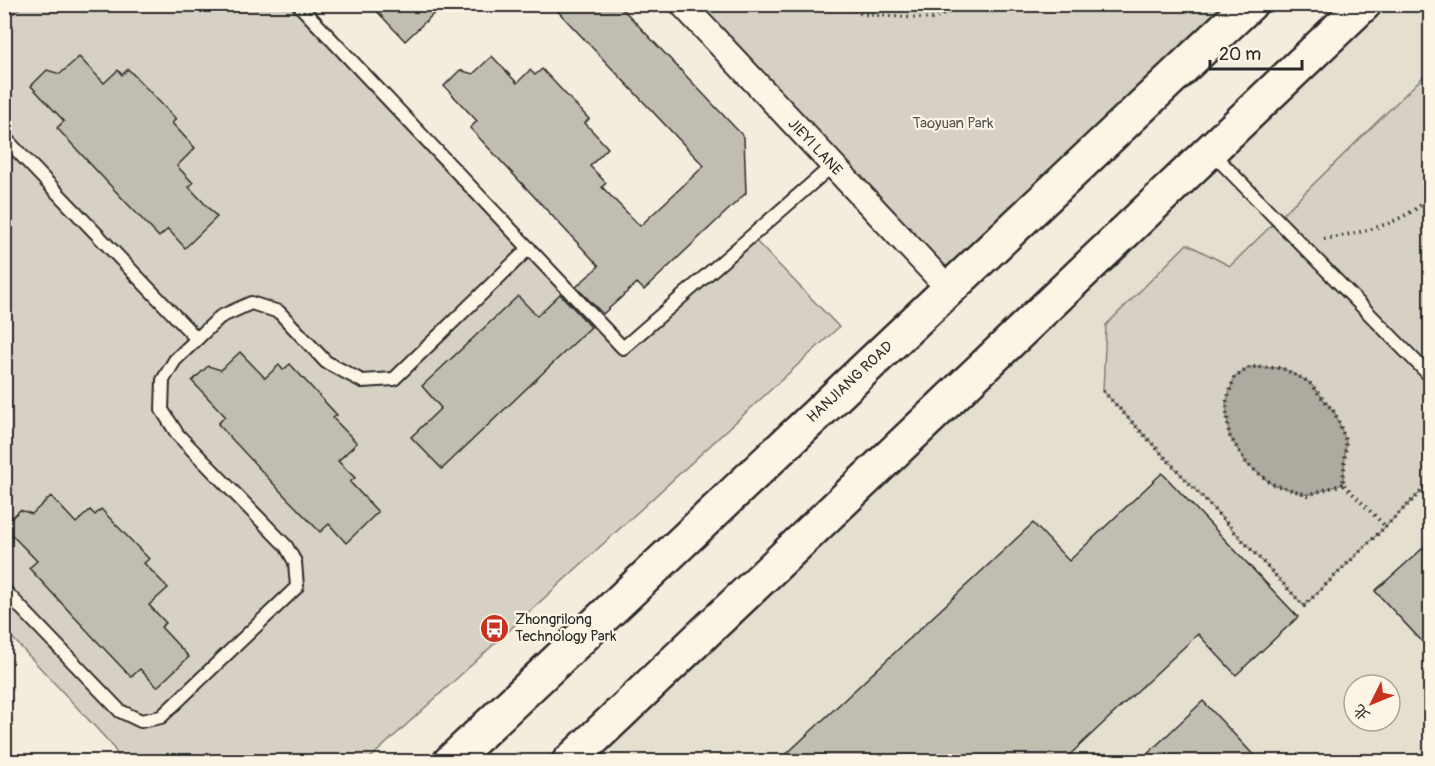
<svg xmlns="http://www.w3.org/2000/svg" width="1435" height="766" font-family="Pangolin,'LXGW WenKai TC',sans-serif">
<style>
.built{fill:#e5dfd0;fill-rule:evenodd}
.green{fill:#d6d1c4;stroke:#807e78;stroke-width:1.5}
.water{fill:#afaaa0;stroke:#7a7771;stroke-width:1.5}
.building{fill:#c2bdb1;stroke:#2b2b2b;stroke-width:1.5}
.lines{fill:none;stroke-linecap:round;stroke-linejoin:round}
.service-casing{stroke:#2b2b2b;stroke-width:16}
.minor-casing{stroke:#2b2b2b;stroke-width:28}
.secondary-casing{stroke:#2b2b2b;stroke-width:38}
.path{stroke:#2b2b2b;stroke-width:4;stroke-dasharray:1.5 4.5;stroke-linecap:butt}
.service{stroke:#fcf5e5;stroke-width:12}
.minor{stroke:#fcf5e5;stroke-width:24}
.secondary{stroke:#fcf5e5;stroke-width:33}
.labels{text-anchor:middle;dominant-baseline:central;stroke-width:4.5;stroke-linejoin:round;paint-order:stroke}
.park-label{font-size:15px;fill:#565451;stroke:#fcf5e5}
.street-label{font-size:15px;fill:#2b2b2b;stroke:#fcf5e5}
.poi-label{font-size:15px;fill:#2b2b2b;stroke:#fcf5e5;text-anchor:start}
</style>
<rect width="100%" height="100%" fill="#f4edde"/>
<filter id="ink" filterUnits="userSpaceOnUse"><feTurbulence type="fractalNoise" baseFrequency=".0167" numOctaves="2"/><feDisplacementMap in="SourceGraphic" scale="12" xChannelSelector="R" yChannelSelector="G"/><feConvolveMatrix kernelMatrix="1 2 1 2 8 2 1 2 1" color-interpolation-filters="sRGB"/></filter>
<g filter="url(#ink)">
<path class="built" d="M 1364,5 L 1430,5 L 1430,761 L 569,762 ZM 1354,685 L 1390,685 L 1390,721 L 1354,721 Z"/>
<g class="green">
<path d="M 5,5 L 298,5 L 623,348 L 751,236 L 839,327 L 367,761 L 121,761 L 111,744 L 5,630 Z"/>
<path d="M 682,5 L 1250,5 L 949,289 Z"/>
<path d="M 1430,70 L 1430,483 L 1304,606 L 1103,391 L 1106,325 L 1187,244 L 1230,266 Z"/>
</g>
<path class="water" d="M 1250,367 L 1282,368 L 1309,382 L 1335,413 L 1346,441 L 1343,484 L 1308,495 L 1272,484 L 1247,464 L 1229,435 L 1226,403 L 1234,378 Z"/>
<g class="building">
<path d="M 370,4 L 444,4 L 405,41 Z"/>
<path d="M 551,4 L 618,4 L 744,137 L 746,193 L 644,290 L 637,283 L 603,314 L 576,287 L 599,266 L 470,128 L 477,121 L 444,86 L 460,70 L 473,74 L 492,56 L 517,83 L 530,70 L 535,75 L 542,69 L 589,119 L 585,123 L 608,148 L 590,166 L 606,183 L 602,187 L 640,226 L 704,166 Z"/>
<path d="M 79,57 L 104,83 L 118,70 L 122,75 L 128,69 L 176,119 L 172,123 L 195,148 L 177,166 L 193,183 L 189,187 L 217,217 L 185,248 L 168,229 L 159,237 L 121,197 L 57,128 L 64,121 L 31,86 L 47,70 L 60,74 Z"/>
<path d="M 560,294 L 591,327 L 442,469 L 411,437 L 441,408 L 422,386 L 518,296 L 537,316 Z"/>
<path d="M 240,352 L 265,378 L 279,365 L 283,370 L 290,364 L 337,415 L 333,418 L 357,443 L 338,461 L 355,478 L 350,482 L 378,512 L 346,543 L 329,524 L 320,532 L 282,493 L 218,424 L 225,416 L 192,381 L 208,366 L 221,370 Z"/>
<path d="M 1162,473 L 1298,617 L 1236,675 L 1198,634 L 1062,762 L 778,762 L 1033,523 L 1069,561 Z"/>
<path d="M 51,496 L 76,523 L 90,510 L 95,515 L 101,509 L 149,559 L 144,563 L 168,588 L 149,605 L 166,623 L 161,627 L 189,657 L 157,687 L 140,669 L 131,677 L 93,637 L 29,568 L 37,561 L 4,527 L 4,525 L 20,510 L 32,514 Z"/>
<path d="M 1431,541 L 1431,651 L 1375,591 Z"/>
<path d="M 1203,701 L 1260,762 L 1139,762 Z"/>
</g>
<g class="lines">
<defs>
<g id="service">
<path d="M 298,4 L 623,348 L 833,165"/>
<path d="M 4,137 L 197,339"/>
<path d="M 1211,152 L 1430,376"/>
<path d="M 4,590 L 120,711 L 141,721 L 161,717 L 297,587 L 295,562 L 286,546 L 178,435 L 162,410 L 163,380 L 175,360 L 220,317 L 251,303 L 279,312 L 326,362 L 362,381 L 394,379 L 529,248"/>
</g>
<path id="minor" d="M 682,4 L 949,289"/>
<g id="secondary">
<path d="M 450,762 L 1250,4"/>
<path d="M 569,762 L 1364,4"/>
</g>
</defs>
<use href="#service" class="service-casing"/>
<use href="#minor" class="minor-casing"/>
<use href="#secondary" class="secondary-casing"/>
<g class="path">
<path d="M 844,4 L 862,14 L 934,19 L 968,4"/>
<path d="M 4,21 L 22,4"/>
<path d="M 1430,229 L 1428,232 L 1427,269 L 1430,273"/>
<path d="M 1324,239 C 1364,232 1401,225 1430,197"/>
<path d="M 1103,391 L 1304,606 L 1430,483"/>
<path d="M 1343,484 L 1308,495 L 1272,484 L 1247,464 L 1229,435 L 1226,403 L 1234,378 L 1250,367 L 1282,368 L 1309,382 L 1335,413 L 1346,441 L 1343,484 L 1386,527"/>
</g>
<use href="#service" class="service"/>
<use href="#minor" class="minor"/>
<use href="#secondary" class="secondary"/>
</g>
</g>
<defs>
<symbol id="bus-disc" viewBox="-11 -11 22 22"><circle r="9.5" fill="#c8321e" stroke="#fcf5e5"/><path d="M-5-6H5V4H4V6H2V4H-2V6H-4V4H-5ZM-3.5-4V0h7V-4ZM-3.5 1.2v1.5H-2V1.2ZM2 1.2v1.5H3.5V1.2Z" fill="#fff"/></symbol>
</defs>
<g fill-rule="evenodd">
<use href="#bus-disc" x="478" y="612" width="33" height="33"/>
</g>
<g class="labels">
<g class="park-label">
<text x="953" y="123">Taoyuan Park</text>
</g>
<g class="street-label">
<text transform="translate(815 147) rotate(47)">JIEYI LANE</text>
<text transform="translate(850 382) rotate(-43)">HANJIANG ROAD</text>
</g>
<g class="poi-label">
<text x="515" y="619">Zhongrilong<tspan x="515" dy="17">Technology Park</tspan></text>
</g>
</g>
<rect width="1435" height="766" fill="none" stroke="#fcf5e5" stroke-width="24"/>
<rect x="12" y="12" width="1411" height="742" fill="none" stroke="#2b2b2b" stroke-width="2" filter="url(#ink)"/>
<g transform="translate(1372 703) rotate(227)"><circle r="28" fill="#fcf5e5" stroke="#a8a49b" stroke-width="1.5"/>
<path d="M0-4.5L10 22L0 15L-10 22Z" fill="#c8321e"/>
<text y="-9" font-size="16" font-weight="bold" text-anchor="middle" fill="#2b2b2b">北</text>
</g>
<path d="M1210 60v9h92v-9" fill="none" stroke="#2b2b2b" stroke-width="3"/>
<text x="1219" y="60" font-size="18" fill="#2b2b2b" stroke="#fcf5e5" stroke-width="4.5" paint-order="stroke">20 m</text>
</svg>
